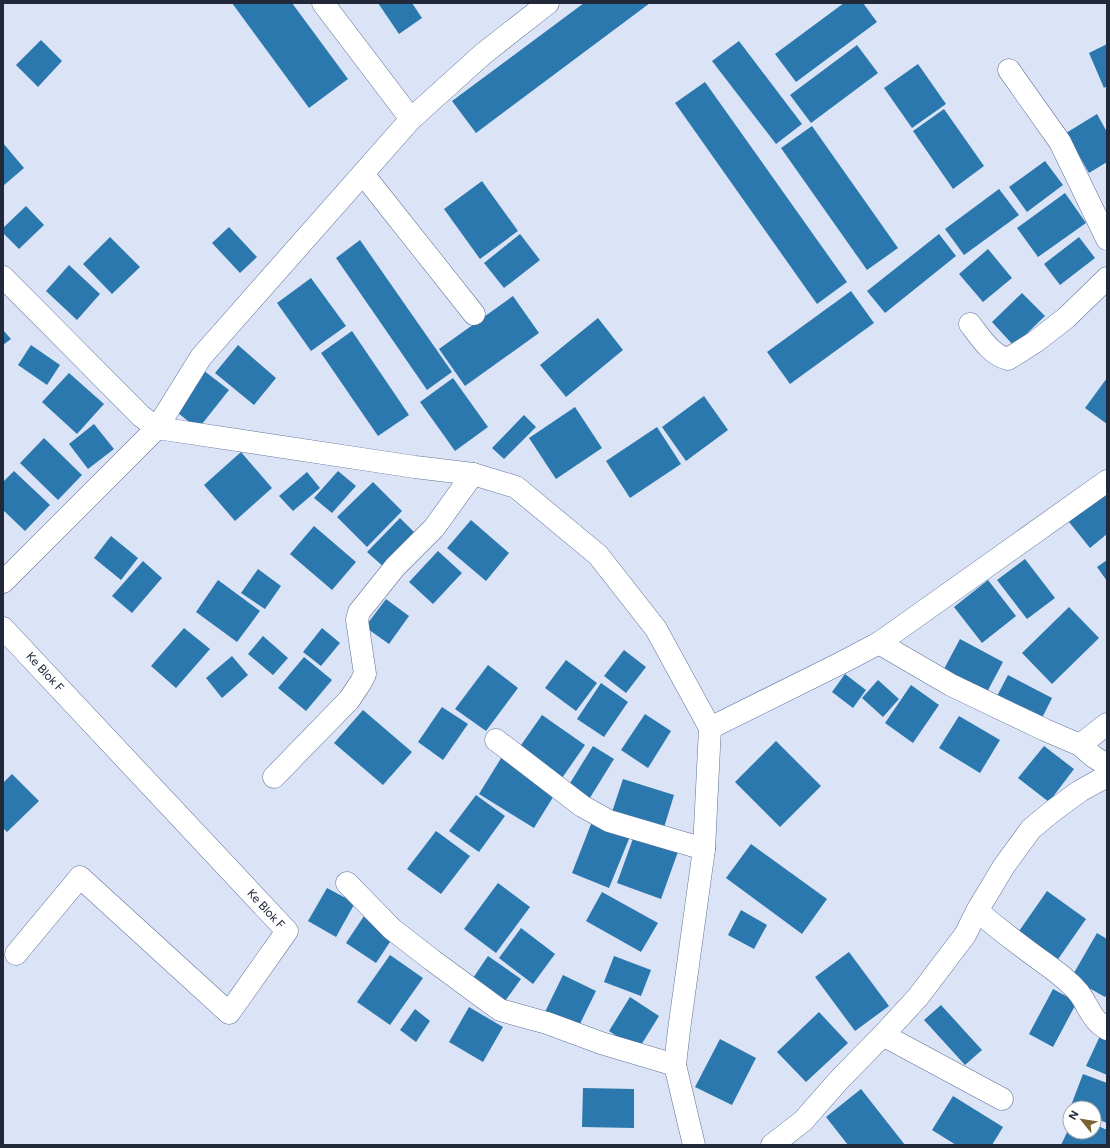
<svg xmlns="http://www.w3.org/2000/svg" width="1110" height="1148" font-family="Figtree,sans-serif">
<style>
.building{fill:#2b78af}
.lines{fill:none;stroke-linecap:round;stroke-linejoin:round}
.minor-casing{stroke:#5e729a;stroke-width:23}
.minor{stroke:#fff;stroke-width:22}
.labels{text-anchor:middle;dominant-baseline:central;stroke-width:3;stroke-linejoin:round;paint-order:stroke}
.street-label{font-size:12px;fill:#202839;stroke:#fff}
</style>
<rect width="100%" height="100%" fill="#dbe4f6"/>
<g class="building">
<path d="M 232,3 L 292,3 L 348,79 L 309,108 Z"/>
<path d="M 378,3 L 412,3 L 422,18 L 399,34 Z"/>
<path d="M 584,3 L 650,3 L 476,133 L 452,101 Z"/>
<path d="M 844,3 L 863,3 L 877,22 L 796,82 L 775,54 Z"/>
<path d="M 41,40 L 62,61 L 38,87 L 16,65 Z"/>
<path d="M 739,41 L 802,124 L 776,144 L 712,61 Z"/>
<path d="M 1107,44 L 1107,86 L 1104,88 L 1089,53 Z"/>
<path d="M 857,45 L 878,73 L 811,123 L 790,95 Z"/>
<path d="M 918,64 L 946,104 L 912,128 L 884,88 Z"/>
<path d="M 705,82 L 847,282 L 817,304 L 675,103 Z"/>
<path d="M 944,109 L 984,166 L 953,189 L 913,131 Z"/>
<path d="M 1097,114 L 1107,132 L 1107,162 L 1089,173 L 1066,133 Z"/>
<path d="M 812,126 L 898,248 L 867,270 L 781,148 Z"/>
<path d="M 3,143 L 24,168 L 3,186 Z"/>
<path d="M 1045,161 L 1063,185 L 1027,212 L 1009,187 Z"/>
<path d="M 482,181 L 518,231 L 480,259 L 444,209 Z"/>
<path d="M 999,189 L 1019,215 L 964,255 L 945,229 Z"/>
<path d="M 1065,193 L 1086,223 L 1038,257 L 1017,228 Z"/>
<path d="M 26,206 L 44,225 L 19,249 L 3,233 L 3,228 Z"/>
<path d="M 229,227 L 257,257 L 240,273 L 212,243 Z"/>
<path d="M 520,234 L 540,260 L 504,288 L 484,263 Z"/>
<path d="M 939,234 L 956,256 L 885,313 L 867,291 Z"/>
<path d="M 110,237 L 140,267 L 112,294 L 83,264 Z"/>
<path d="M 1079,237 L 1095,258 L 1060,285 L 1044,264 Z"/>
<path d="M 360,240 L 452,372 L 427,390 L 336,258 Z"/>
<path d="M 988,249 L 1012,278 L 983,302 L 959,274 Z"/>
<path d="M 69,265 L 100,294 L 77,320 L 46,291 Z"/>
<path d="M 311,278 L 346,326 L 311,351 L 277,303 Z"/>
<path d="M 851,291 L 874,323 L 790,384 L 767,352 Z"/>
<path d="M 1022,293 L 1045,316 L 1014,346 L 992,322 Z"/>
<path d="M 513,296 L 539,333 L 465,386 L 439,349 Z"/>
<path d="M 598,318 L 623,350 L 566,397 L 540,365 Z"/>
<path d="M 3,330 L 11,339 L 3,345 Z"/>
<path d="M 352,331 L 409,415 L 378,436 L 321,353 Z"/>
<path d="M 31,345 L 60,365 L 47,385 L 18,365 Z"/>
<path d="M 238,345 L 276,378 L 254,405 L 215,373 Z"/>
<path d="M 203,370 L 229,390 L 198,429 L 173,409 Z"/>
<path d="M 69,373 L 104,404 L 77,434 L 42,402 Z"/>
<path d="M 453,378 L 488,427 L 455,451 L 420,402 Z"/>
<path d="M 1107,378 L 1107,424 L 1085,408 Z"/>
<path d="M 704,396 L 728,430 L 686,461 L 662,427 Z"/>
<path d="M 575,407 L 602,448 L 556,479 L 529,438 Z"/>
<path d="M 524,415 L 536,427 L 504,459 L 492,448 Z"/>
<path d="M 94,424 L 114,449 L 88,469 L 69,444 Z"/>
<path d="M 657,427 L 681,464 L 630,498 L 606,461 Z"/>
<path d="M 44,438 L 82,475 L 58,500 L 20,463 Z"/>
<path d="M 241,452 L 272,488 L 235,521 L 204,485 Z"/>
<path d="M 14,471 L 50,505 L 25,531 L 3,510 L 3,482 Z"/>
<path d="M 338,471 L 356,486 L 332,513 L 314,498 Z"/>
<path d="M 307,472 L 320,488 L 293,511 L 279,496 Z"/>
<path d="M 373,482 L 402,511 L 367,547 L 337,517 Z"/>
<path d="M 1107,489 L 1107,534 L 1090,548 L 1069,522 Z"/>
<path d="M 400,518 L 418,536 L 386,569 L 367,552 Z"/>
<path d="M 471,520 L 509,553 L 486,581 L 447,548 Z"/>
<path d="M 314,526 L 356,562 L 332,590 L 290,554 Z"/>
<path d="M 111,536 L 138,558 L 121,580 L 94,558 Z"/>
<path d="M 438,551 L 462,573 L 433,604 L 409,582 Z"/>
<path d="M 1025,559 L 1055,598 L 1027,619 L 997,580 Z"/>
<path d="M 1107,560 L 1107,581 L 1097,567 Z"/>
<path d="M 143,561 L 162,578 L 132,613 L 112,596 Z"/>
<path d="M 258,569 L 281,586 L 265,609 L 241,593 Z"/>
<path d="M 218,580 L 260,611 L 237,642 L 196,612 Z"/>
<path d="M 988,580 L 1016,616 L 982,643 L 954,607 Z"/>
<path d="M 386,599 L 409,616 L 389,644 L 365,627 Z"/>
<path d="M 1069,607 L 1099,638 L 1052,684 L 1022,653 Z"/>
<path d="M 184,628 L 210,649 L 176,688 L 151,666 Z"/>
<path d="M 322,628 L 340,643 L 321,666 L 303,652 Z"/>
<path d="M 263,636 L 288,658 L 273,675 L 248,654 Z"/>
<path d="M 960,639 L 1003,662 L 987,692 L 944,669 Z"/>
<path d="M 624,650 L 646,667 L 626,693 L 604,676 Z"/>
<path d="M 232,656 L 248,675 L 222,698 L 206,678 Z"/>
<path d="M 304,657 L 332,680 L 306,711 L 278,688 Z"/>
<path d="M 566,660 L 597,683 L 576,711 L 545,688 Z"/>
<path d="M 488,665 L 518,688 L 486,731 L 455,709 Z"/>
<path d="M 845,674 L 866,690 L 853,708 L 832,692 Z"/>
<path d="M 1008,675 L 1052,698 L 1040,722 L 996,698 Z"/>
<path d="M 878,680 L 899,699 L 883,717 L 862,698 Z"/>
<path d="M 601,683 L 628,702 L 604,737 L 577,719 Z"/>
<path d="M 911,685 L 939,705 L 913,743 L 885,723 Z"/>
<path d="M 442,707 L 468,724 L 443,760 L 418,742 Z"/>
<path d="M 363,710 L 412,752 L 383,785 L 334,743 Z"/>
<path d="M 645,714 L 671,731 L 648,768 L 621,750 Z"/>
<path d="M 542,715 L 585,745 L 562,778 L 519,748 Z"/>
<path d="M 959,716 L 1000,740 L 980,773 L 939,748 Z"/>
<path d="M 776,741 L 821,786 L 780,827 L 735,782 Z"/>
<path d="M 593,746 L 614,759 L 588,801 L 567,788 Z"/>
<path d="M 1044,746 L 1074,769 L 1049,802 L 1018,778 Z"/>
<path d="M 503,755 L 558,789 L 534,828 L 479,794 Z"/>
<path d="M 12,774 L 39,801 L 7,832 L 3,828 L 3,783 Z"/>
<path d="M 623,779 L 674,795 L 662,834 L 610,818 Z"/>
<path d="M 476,795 L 505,816 L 479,852 L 449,831 Z"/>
<path d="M 593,819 L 631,834 L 609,888 L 572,873 Z"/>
<path d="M 436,831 L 470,856 L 441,894 L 407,869 Z"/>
<path d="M 635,833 L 679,849 L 661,899 L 617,883 Z"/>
<path d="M 751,844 L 827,899 L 802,934 L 726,878 Z"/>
<path d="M 498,883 L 530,907 L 496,953 L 464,929 Z"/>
<path d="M 327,888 L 355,903 L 336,937 L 308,921 Z"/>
<path d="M 1047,891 L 1086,919 L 1054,965 L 1015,937 Z"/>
<path d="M 602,892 L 658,923 L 641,952 L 586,921 Z"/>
<path d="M 741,910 L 767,925 L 754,949 L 728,935 Z"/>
<path d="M 364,916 L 394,936 L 376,963 L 346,943 Z"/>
<path d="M 521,928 L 555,954 L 533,984 L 499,958 Z"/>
<path d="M 1097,933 L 1107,939 L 1107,994 L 1105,997 L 1071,978 Z"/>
<path d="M 849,952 L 889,1006 L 855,1031 L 815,977 Z"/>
<path d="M 390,955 L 423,978 L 390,1025 L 357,1002 Z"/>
<path d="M 488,956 L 521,979 L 505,1001 L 473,978 Z"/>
<path d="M 614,956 L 651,970 L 641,996 L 604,982 Z"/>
<path d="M 563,975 L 596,991 L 577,1030 L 544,1014 Z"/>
<path d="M 1053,989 L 1077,1002 L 1053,1047 L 1029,1034 Z"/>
<path d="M 630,997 L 659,1016 L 638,1050 L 609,1031 Z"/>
<path d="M 941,1005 L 982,1050 L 965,1065 L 924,1020 Z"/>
<path d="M 469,1007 L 503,1027 L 483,1062 L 449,1042 Z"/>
<path d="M 415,1009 L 430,1021 L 416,1042 L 400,1030 Z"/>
<path d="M 819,1012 L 848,1043 L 806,1082 L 777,1052 Z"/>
<path d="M 1100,1036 L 1107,1039 L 1107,1075 L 1086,1066 Z"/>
<path d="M 720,1039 L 756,1058 L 732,1105 L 695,1087 Z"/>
<path d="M 1083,1074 L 1107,1083 L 1107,1123 L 1094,1118 L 1094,1108 L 1070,1108 Z"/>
<path d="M 583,1088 L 634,1089 L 634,1128 L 582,1127 Z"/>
<path d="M 861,1089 L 905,1145 L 848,1145 L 826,1117 Z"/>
<path d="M 953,1096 L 1003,1127 L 992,1145 L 956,1145 L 932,1130 Z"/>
<path d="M 1094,1124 L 1107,1130 L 1107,1145 L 1061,1145 L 1070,1126 L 1070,1132 L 1094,1132 Z"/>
</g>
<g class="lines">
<defs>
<g id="minor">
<path d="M 1009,70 L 1060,142 L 1107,239"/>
<path d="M 411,119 L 483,54 L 548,3"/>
<path d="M 363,174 L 474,314"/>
<path d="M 3,277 L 141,416 L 157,428 L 415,467 L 473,474 L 516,487 L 598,555 L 656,629 L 710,728 L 704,849 L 679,1030 L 675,1065 L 694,1145"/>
<path d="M 970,324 C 981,338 991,355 1008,359 L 1035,342 L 1066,318 L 1107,278"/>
<path d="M 3,582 L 157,428 L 201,357 L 411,119 L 323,3"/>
<path d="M 3,628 L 287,931 L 229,1013 L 80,877 L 16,954"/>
<path d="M 879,643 L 951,685 L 1045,730 L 1080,745 L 1094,757 L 1107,765"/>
<path d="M 710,728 L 841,663 L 879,643 L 1107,481"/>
<path d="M 496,740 L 582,806 L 609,821 L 704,849"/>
<path d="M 1080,745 L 1107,724"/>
<path d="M 274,777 L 349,700 L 361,682 L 365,674 L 357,620 L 359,612 L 395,567 L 434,528 L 473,474"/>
<path d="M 347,883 L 392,929 L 432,960 L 500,1010 L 547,1023 L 601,1043 L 675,1065"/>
<path d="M 977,911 C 995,926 1013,940 1032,954 C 1048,966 1066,977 1079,993 C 1088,1005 1092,1021 1107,1029"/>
<path d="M 883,1035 L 1002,1099"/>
<path d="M 772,1145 L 803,1121 L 839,1080 L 883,1035 L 918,997 L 965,935 L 977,911 L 1004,866 L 1031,829 L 1054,810 L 1080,791 L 1107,776"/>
</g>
</defs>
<use href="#minor" class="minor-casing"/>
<use href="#minor" class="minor"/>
</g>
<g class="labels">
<g class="street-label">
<text transform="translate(45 672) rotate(47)">Ke Blok F</text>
<text transform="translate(266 909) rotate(47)">Ke Blok F</text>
</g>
</g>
<rect width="1110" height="1148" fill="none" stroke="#202839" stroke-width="8"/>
<g transform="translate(1082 1120) rotate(300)"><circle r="19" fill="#ffffff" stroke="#a6a9b0"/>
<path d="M0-3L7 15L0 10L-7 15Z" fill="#7b6434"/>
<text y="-6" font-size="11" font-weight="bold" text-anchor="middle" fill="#202839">N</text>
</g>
</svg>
